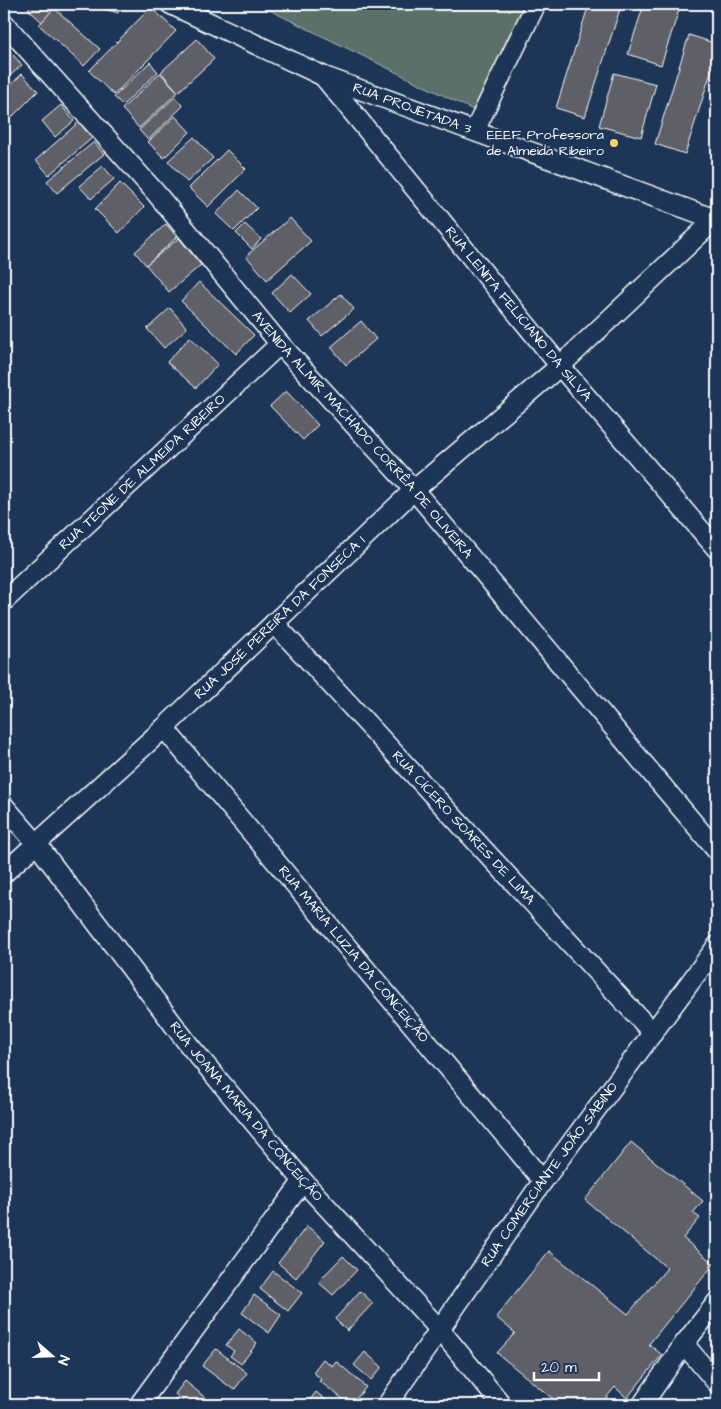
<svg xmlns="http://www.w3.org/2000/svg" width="721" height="1409" font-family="'Architects Daughter',sans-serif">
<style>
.green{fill:#5b6f6a;stroke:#adb7b4}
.building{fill:#5e5f68;stroke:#fff}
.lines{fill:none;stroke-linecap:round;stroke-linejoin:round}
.minor-casing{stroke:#fff;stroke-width:22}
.minor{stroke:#1d3557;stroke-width:19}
.poi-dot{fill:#ffd166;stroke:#1d3557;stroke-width:2}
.labels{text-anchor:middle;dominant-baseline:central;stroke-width:4;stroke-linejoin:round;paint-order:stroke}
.street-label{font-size:14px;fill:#fff;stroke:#1d3557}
.poi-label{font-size:14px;fill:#fff;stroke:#1d3557;text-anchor:end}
</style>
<rect width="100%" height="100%" fill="#1d3557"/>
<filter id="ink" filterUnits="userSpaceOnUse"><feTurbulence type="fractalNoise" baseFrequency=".02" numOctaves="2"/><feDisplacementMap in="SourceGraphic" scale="10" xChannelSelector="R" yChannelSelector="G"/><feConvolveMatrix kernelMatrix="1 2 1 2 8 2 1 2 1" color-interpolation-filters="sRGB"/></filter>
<g filter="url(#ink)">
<path class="green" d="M 257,4 L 526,4 L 473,110 Z"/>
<g class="building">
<path d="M 33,4 L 58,4 L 42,22 L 28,9 Z"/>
<path d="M 89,4 L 121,4 L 118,13 Z"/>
<path d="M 589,4 L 603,4 L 620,9 L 585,117 L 556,108 Z"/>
<path d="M 644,4 L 681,4 L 661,65 L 628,54 Z"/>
<path d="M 151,7 L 176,31 L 114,95 L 89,71 Z"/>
<path d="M 54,8 L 100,49 L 84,66 L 39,25 Z"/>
<path d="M 689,35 L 717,44 L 717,53 L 685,154 L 655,144 Z"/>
<path d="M 197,39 L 214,59 L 178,92 L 161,72 Z"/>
<path d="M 4,45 L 22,65 L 4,81 Z"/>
<path d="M 150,62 L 158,72 L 123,105 L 114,97 Z"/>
<path d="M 160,73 L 178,92 L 139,128 L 122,109 Z"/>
<path d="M 614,73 L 656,84 L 641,137 L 599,126 Z"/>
<path d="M 22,74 L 38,91 L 4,125 L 4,91 Z"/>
<path d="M 175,97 L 183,106 L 148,140 L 139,130 Z"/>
<path d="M 61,105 L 74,121 L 55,137 L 42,121 Z"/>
<path d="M 175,116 L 190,132 L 164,158 L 148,142 Z"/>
<path d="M 79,122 L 92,138 L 49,175 L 36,160 Z"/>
<path d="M 194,137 L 213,158 L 187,182 L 168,161 Z"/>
<path d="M 94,142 L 104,154 L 57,193 L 47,181 Z"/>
<path d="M 227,150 L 246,169 L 208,207 L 189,188 Z"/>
<path d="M 103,166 L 114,179 L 91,199 L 79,186 Z"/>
<path d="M 120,183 L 144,207 L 119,233 L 95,209 Z"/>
<path d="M 239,190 L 257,208 L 234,231 L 216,214 Z"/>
<path d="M 290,218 L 311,241 L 267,280 L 246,256 Z"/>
<path d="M 166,224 L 177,237 L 146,265 L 135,252 Z"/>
<path d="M 245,224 L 261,239 L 252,249 L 236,233 Z"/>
<path d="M 179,238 L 201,265 L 169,292 L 146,265 Z"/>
<path d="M 292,274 L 311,294 L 290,313 L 272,293 Z"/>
<path d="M 199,282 L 254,335 L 236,354 L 181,301 Z"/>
<path d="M 341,294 L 354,309 L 322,336 L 309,321 Z"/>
<path d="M 170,308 L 187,328 L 164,348 L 147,329 Z"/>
<path d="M 361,321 L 376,339 L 346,365 L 331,347 Z"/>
<path d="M 190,337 L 218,364 L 196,388 L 167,362 Z"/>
<path d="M 286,391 L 318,425 L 303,440 L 270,406 Z"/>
<path d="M 631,1142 L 703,1201 L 693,1213 L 700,1218 L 683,1238 L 714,1264 L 649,1344 L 662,1355 L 627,1398 L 615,1387 L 600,1405 L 550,1405 L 554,1400 L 497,1353 L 515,1333 L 496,1317 L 549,1251 L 628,1314 L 667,1268 L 585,1200 Z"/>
<path d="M 307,1226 L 325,1241 L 296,1278 L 278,1263 Z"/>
<path d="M 343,1256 L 357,1270 L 333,1295 L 318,1282 Z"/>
<path d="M 273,1271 L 302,1293 L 288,1311 L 260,1289 Z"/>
<path d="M 360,1291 L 373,1303 L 347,1331 L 335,1319 Z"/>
<path d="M 254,1295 L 281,1315 L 269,1333 L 242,1313 Z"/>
<path d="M 239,1329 L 257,1343 L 241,1364 L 230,1356 L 234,1351 L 226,1345 Z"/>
<path d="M 216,1349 L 247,1373 L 234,1390 L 202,1366 Z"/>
<path d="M 365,1352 L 382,1367 L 371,1380 L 354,1365 Z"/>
<path d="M 323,1359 L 332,1366 L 336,1361 L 366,1387 L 351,1405 L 319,1381 L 321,1379 L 313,1372 Z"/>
<path d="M 185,1381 L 214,1405 L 188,1405 L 175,1394 Z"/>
<path d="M 316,1392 L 332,1405 L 306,1405 Z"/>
<path d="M 176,1398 L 185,1405 L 171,1405 Z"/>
</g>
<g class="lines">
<defs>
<g id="minor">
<path id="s1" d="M 170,4 L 323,76 L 717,220"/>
<path id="s2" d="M 4,23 L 156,193 L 280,344 L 414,490 L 717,851"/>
<path id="s3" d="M 323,76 L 560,366 L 717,549"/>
<path d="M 475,130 L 536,4"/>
<path id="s4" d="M 4,601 L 280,344"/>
<path id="s5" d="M 274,623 L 653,1033"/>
<path id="s6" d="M 164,728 L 543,1181"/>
<path id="s7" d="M 4,806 L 36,843 L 189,1045 L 303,1181 L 441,1331 L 502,1405"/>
<path id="s8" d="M 4,873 L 164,728 L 414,490 L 560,366 L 706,228 L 717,213"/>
<path d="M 684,1344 L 717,1383"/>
<path d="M 139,1405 L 303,1181"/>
<path id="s9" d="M 387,1405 L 543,1181 L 717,946"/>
<path d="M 642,1405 L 684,1344 L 717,1302"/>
</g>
</defs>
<use href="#minor" class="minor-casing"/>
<use href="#minor" class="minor"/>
</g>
</g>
<circle class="poi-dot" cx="614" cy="143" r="5"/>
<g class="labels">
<g class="street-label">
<text stroke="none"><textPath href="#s1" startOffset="264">RUA PROJETADA 3</textPath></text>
<text stroke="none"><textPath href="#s3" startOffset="308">RUA LENITA FELICIANO DA SILVA</textPath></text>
<text stroke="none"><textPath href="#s2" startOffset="546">AVENIDA ALMIR MACHADO CORRÊA DE OLIVEIRA</textPath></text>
<text stroke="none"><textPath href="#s4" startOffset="189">RUA TEONE DE ALMEIDA RIBEIRO</textPath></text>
<text stroke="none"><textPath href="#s8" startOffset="376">RUA JOSÉ PEREIRA DA FONSECA 1</textPath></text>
<text stroke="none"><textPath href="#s5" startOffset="279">RUA CÍCERO SOARES DE LIMA</textPath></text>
<text stroke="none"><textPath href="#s6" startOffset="295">RUA MARIA LUZIA DA CONCEIÇÃO</textPath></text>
<text stroke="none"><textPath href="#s7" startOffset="390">RUA JOANA MARIA DA CONCEIÇÃO</textPath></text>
<text stroke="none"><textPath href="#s9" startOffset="282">RUA COMERCIANTE JOÃO SABINO</textPath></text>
</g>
<g class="poi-label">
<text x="604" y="135">EEEF Professora<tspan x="604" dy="16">de Almeida Ribeiro</tspan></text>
</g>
</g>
<rect width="721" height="1409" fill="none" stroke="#1d3557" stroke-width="20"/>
<rect x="10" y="10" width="701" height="1389" fill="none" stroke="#fff" stroke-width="2" filter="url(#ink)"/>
<g transform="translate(52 1356) rotate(110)" stroke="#1d3557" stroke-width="4" paint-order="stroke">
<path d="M0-4L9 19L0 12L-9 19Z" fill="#ffffff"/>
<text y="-8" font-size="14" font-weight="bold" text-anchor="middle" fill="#ffffff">N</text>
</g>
<path d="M534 1372v8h65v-8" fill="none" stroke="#ffffff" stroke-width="2.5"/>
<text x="541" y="1372" font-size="15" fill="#ffffff" stroke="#1d3557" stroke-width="4" paint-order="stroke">20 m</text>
</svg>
